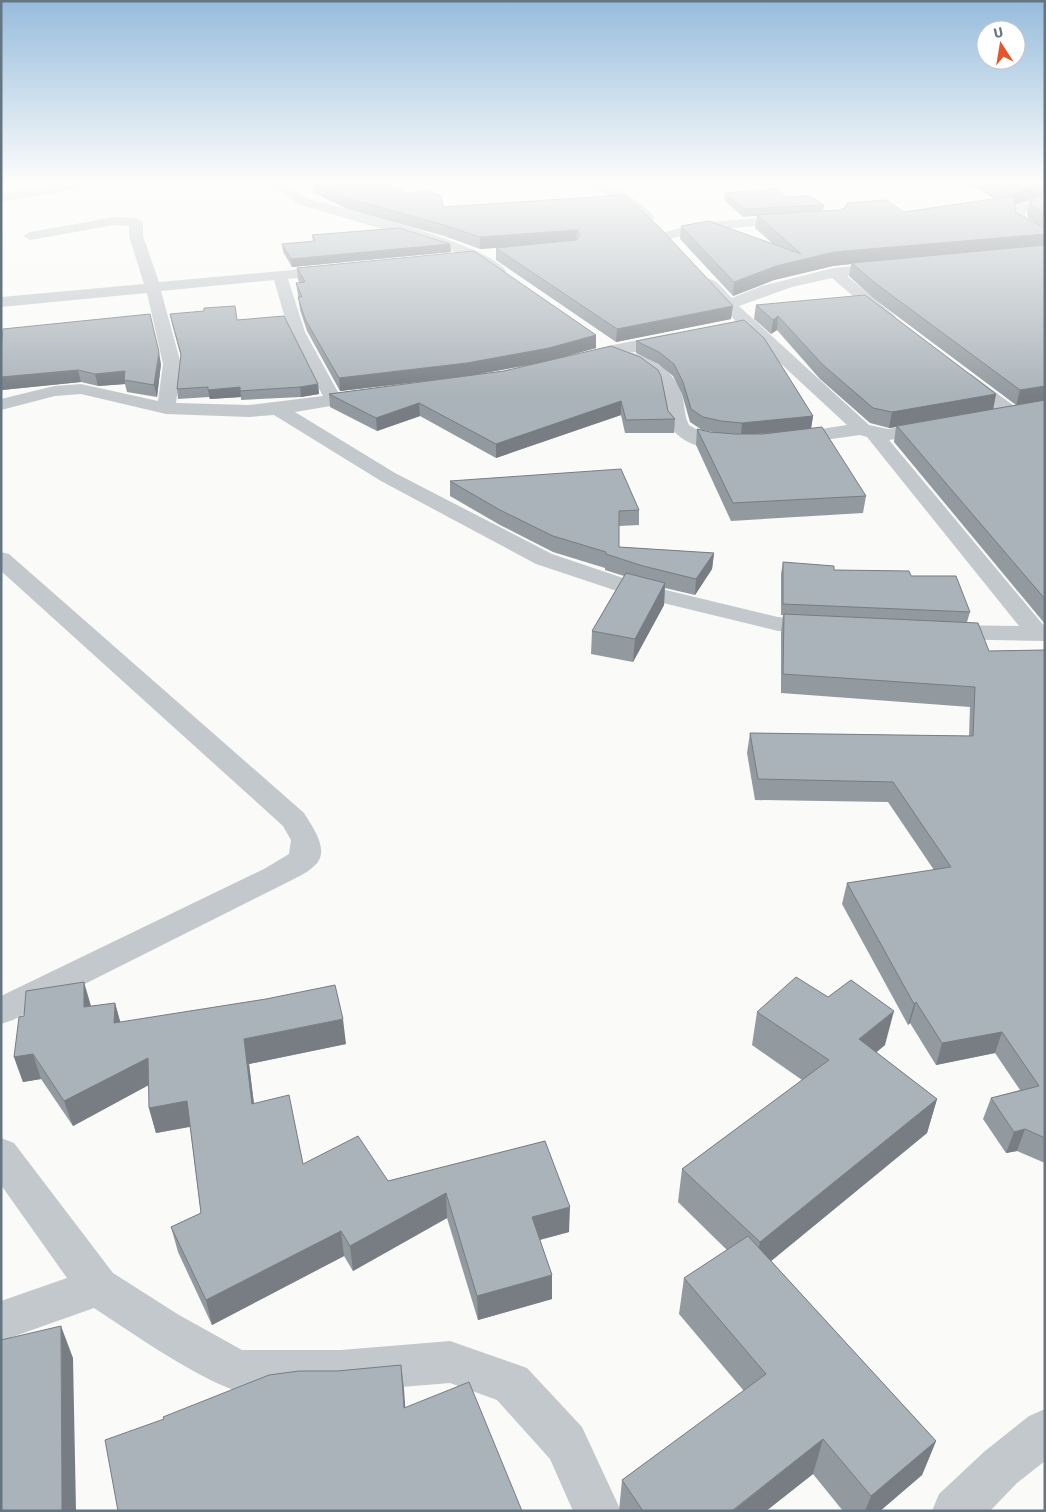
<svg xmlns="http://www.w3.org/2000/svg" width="1046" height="1512" font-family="Signika,sans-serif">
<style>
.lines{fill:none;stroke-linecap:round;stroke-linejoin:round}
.minor{fill:#c3c8cc;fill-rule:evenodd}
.wall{fill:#929a9f;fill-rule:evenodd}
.shaded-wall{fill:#777d82}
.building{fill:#aab3b9;stroke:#777d82}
</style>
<rect width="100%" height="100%" fill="#fafaf8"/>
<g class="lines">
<g class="minor">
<path d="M 57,184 L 87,184 L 81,188 L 1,202 L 1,194 Z"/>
<path d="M 273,184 L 288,184 L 307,198 C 346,210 486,242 506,271 L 504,274 L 494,274 L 471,258 L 434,244 L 297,204 Z"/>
<path d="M 586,184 C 592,184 600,183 606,185 C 623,190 644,204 655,218 L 648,222 L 643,221 L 617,200 Z"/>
<path d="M 1045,195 L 1045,204 L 1025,212 L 1026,219 L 1045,231 L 1045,241 L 1014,224 L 1011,210 L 1013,207 Z"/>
<path d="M 794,215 L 801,219 L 799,222 L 699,231 L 667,240 L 660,236 L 662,233 L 698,223 Z"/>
<path d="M 115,217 L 136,218 L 143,222 L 143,236 L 159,282 L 336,266 L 341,267 L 343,270 L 341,273 L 336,274 L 288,279 L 305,332 L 339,394 L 367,390 L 373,391 L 376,395 L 373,399 L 295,412 L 395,473 L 552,554 L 641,584 L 778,617 L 827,621 L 830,626 L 827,631 L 818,633 L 778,631 L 626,594 L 536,564 L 381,481 L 274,415 L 249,417 L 166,414 L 81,394 L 55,396 L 1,410 L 1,399 L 54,386 L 81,384 L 158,401 L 163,364 L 147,293 L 1,307 L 1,297 L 144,284 L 129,236 L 129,226 L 115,225 L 30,240 L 23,236 L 30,232 ZM 274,280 L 289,332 L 323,396 L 249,405 L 176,403 L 181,364 L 161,291 Z"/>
<path d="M 886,263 L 891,264 L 893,267 L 891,270 L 847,276 L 894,315 L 896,318 L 894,321 L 882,321 L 832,278 L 792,287 L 739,306 L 869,425 L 888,429 L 931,422 L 938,424 L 940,428 L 938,432 L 889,440 L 1045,627 L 1045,641 L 946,639 L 937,637 L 934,632 L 937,627 L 946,625 L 1019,626 L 867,437 L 860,435 L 789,445 L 782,443 L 779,439 L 782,435 L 847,425 L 740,326 L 700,282 L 703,279 C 716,276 723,290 732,298 L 762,286 L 833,268 Z"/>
<path d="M 674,333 L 680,334 L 682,338 L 680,342 L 584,363 L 578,362 L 575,358 L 578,354 L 613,345 Z"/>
<path d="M 629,352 C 651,357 676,372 682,395 C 685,405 684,416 689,425 L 708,436 L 741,440 L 744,444 L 741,448 C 719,454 679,447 669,423 C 663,410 668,394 658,383 C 648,371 627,366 620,357 L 623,353 Z"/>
<path d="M 965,373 L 971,374 L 1018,409 L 1020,413 L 1018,417 L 1011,419 L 1004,417 L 959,382 L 956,378 L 959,374 Z"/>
<path d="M 1,552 L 9,554 L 304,813 C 313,828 332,852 313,867 C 306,874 295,878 286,883 L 13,1020 L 1,1024 L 1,996 L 264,869 L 289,854 L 291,840 L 283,826 L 1,571 Z"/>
<path d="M 1,1138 L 14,1143 L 113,1273 L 179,1315 L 242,1350 L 341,1350 L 450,1341 L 527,1368 L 582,1427 L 621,1511 L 573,1511 L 550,1459 L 497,1400 L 450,1383 L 341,1392 L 238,1392 C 187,1372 140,1338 94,1308 L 1,1341 L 1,1301 L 67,1278 L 1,1185 Z"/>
<path d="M 1045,1409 L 1045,1461 L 1017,1483 L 990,1511 L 932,1511 L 939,1494 L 985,1451 L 1029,1416 Z"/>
</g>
</g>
<g class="wall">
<path d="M 313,184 L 387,184 L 407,194 L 443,207 L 625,195 L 731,319 L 616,342 L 496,260 L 496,248 L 507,247 L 480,249 L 444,236 L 347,209 L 314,193 Z"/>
<path d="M 968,184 L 1045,184 L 1045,194 L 1014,205 L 1016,213 L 1036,223 L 1028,218 L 1027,213 L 1030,201 L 1045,194 L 1045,624 L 894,442 L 896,427 L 889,428 L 870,423 L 820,379 L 777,330 L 771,334 L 754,319 L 756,305 L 996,394 L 993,409 L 1016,405 L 873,298 L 849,276 L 851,264 L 833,266 L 774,280 L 733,296 L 680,239 L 681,226 L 773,244 L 755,228 L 757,216 L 743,217 L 724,200 L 725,193 L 786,197 L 824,205 L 823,211 L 904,212 L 995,199 Z"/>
<path d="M 312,235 L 450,244 L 451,252 L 292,267 L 283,252 L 282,244 L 313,242 Z"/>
<path d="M 297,268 L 596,348 L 566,356 L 668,411 L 675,419 L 674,433 L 625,433 L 621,415 L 496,458 L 420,416 L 377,431 L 330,407 L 329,394 L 454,378 L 340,391 L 307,331 L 300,310 L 298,295 L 296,283 L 300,283 L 298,280 ZM 536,364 L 504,371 L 472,375 Z"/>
<path d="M 170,314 L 237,320 L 318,384 L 319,394 L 301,397 L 241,400 L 241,397 L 210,399 L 209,397 L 178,399 L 177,389 L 181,357 L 172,324 Z"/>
<path d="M 636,341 L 813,416 L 811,428 L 866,496 L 863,513 L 731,521 L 696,445 L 697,429 L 710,432 L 714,432 L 702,430 L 690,422 L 682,394 L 673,376 L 658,364 L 636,353 Z"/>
<path d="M 1,350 L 161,364 L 157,397 L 127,392 L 125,384 L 98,386 L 81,382 L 2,390 L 1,385 Z"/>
<path d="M 450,481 L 639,510 L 639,525 L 619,526 L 619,547 L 714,553 L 712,569 L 695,595 L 665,588 L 664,605 L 633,662 L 591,654 L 592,631 L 624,576 L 605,570 L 605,568 L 553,552 L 500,525 L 450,496 Z"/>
<path d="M 783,562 L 834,570 L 911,576 L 970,612 L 967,622 L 989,651 L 1045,650 L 1045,1163 L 1017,1151 L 1006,1153 L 983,1119 L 991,1098 L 1020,1090 L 995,1053 L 936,1065 L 910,1023 L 908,1025 L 842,904 L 847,883 L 934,870 L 888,802 L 755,800 L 747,753 L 750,733 L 969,736 L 970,707 L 781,693 L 781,633 L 783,615 L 781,615 L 781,574 Z"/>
<path d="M 115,1003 L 120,1022 L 346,1044 L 249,1064 L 254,1104 L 303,1164 L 388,1181 L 545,1141 L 569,1232 L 540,1240 L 552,1275 L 552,1299 L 478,1320 L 447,1218 L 353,1271 L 344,1256 L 212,1325 L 178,1252 L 171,1227 L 201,1213 L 190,1127 L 156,1133 L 149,1108 L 149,1085 L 73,1126 L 41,1079 L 23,1082 L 14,1057 L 91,1006 Z"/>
<path d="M 757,1012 L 885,1045 L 876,1052 L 937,1099 L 927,1133 L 771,1261 L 936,1441 L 922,1475 L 880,1511 L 843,1511 L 813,1474 L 766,1511 L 619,1511 L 622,1480 L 744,1391 L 679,1314 L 684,1278 L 727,1250 L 678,1202 L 682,1169 L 802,1080 L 752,1045 Z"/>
</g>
<g class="shaded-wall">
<path d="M 1040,184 L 1045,184 L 1045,194 L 1011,207 L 1014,194 Z"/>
<path d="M 577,230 L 576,242 L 480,249 L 480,237 Z"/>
<path d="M 1045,234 L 1045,247 L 852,263 L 851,264 L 833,266 L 774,280 L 733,296 L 734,282 L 776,266 L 834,252 Z"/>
<path d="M 450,244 L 451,252 L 292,267 L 291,259 Z"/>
<path d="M 733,306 L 731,319 L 616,342 L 617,329 Z"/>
<path d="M 778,316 L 777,330 L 771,334 L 773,320 Z"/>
<path d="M 596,335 L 596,348 L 549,361 L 468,376 L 340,391 L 339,378 Z"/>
<path d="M 159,352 L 161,364 L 157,397 L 154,385 Z"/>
<path d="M 78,370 L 81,382 L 2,390 L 1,385 L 1,377 Z"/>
<path d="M 125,371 L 125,384 L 98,386 L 95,374 Z"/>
<path d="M 318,384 L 319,394 L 301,397 L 300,387 Z"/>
<path d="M 1045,386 L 1045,402 L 1016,406 L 1020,390 Z"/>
<path d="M 240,387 L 241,397 L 210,399 L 208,390 Z"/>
<path d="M 996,394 L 993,410 L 897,426 L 896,427 L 889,428 L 892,412 Z"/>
<path d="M 621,401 L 621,415 L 496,458 L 496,444 Z"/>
<path d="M 419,403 L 420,416 L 377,431 L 376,418 Z"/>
<path d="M 813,416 L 811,429 L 741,435 L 742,423 Z"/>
<path d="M 714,553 L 712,569 L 695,595 L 696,579 Z"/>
<path d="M 665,583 L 664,605 L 633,662 L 635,639 Z"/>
<path d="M 84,982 L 91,1006 L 84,1007 Z"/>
<path d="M 916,1002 L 910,1023 L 908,1025 L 914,1004 Z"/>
<path d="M 115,1003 L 122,1028 L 114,1023 Z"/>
<path d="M 894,1011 L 885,1045 L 852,1073 L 859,1039 Z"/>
<path d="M 343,1019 L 346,1044 L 249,1064 L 257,1129 L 252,1104 L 244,1039 Z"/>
<path d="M 1002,1032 L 995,1053 L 936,1065 L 942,1043 Z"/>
<path d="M 33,1054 L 41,1079 L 23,1082 L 14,1057 Z"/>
<path d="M 148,1058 L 154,1082 L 73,1126 L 64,1101 Z"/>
<path d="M 937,1099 L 927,1133 L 753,1276 L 760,1242 Z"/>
<path d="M 187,1101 L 193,1126 L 156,1133 L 149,1108 Z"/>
<path d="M 1025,1129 L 1017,1151 L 1006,1153 L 1014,1132 Z"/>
<path d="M 446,1193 L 447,1218 L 353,1271 L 350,1246 Z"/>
<path d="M 570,1207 L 569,1232 L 531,1242 L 532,1217 Z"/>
<path d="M 341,1231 L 344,1256 L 212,1325 L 206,1300 Z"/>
<path d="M 552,1275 L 552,1299 L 478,1320 L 477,1296 Z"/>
<path d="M 61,1326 L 73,1358 L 76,1511 L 62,1511 Z"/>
<path d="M 401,1365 L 404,1389 L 407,1431 L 404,1408 Z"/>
<path d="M 823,1439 L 813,1474 L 766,1511 L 733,1511 Z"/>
<path d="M 936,1441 L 922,1475 L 880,1511 L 865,1511 L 871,1496 Z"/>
</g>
<g class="building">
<path d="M 319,184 L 387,184 L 407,194 L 427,190 L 441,196 L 443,207 L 625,195 L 661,229 L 733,306 L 617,329 L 496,248 L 577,240 L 580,234 L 577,230 L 480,237 L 444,225 L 346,198 Z"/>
<path d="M 994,184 L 1040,184 L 1014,194 Z"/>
<path d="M 776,189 L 786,197 L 810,196 L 824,205 L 744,209 L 725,193 Z"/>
<path d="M 1045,194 L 1045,214 L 1031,205 L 1030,201 Z"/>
<path d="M 1013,196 L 1016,213 L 1045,228 L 1045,234 L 834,252 L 776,266 L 734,282 L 681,226 L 709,221 L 801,254 L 757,215 L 839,210 L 845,208 L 847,203 L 886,200 L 904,212 Z"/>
<path d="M 399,228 L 450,244 L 291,259 L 282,244 L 315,241 L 312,235 Z"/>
<path d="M 1045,245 L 1045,386 L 1020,390 L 875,283 L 852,263 Z"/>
<path d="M 474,251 L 596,335 L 549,348 L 467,363 L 339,378 L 305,319 L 298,297 L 302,297 L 296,283 L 305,282 L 297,268 Z"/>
<path d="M 865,295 L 996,394 L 892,412 L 873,408 L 822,364 L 778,316 L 773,320 L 756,305 Z"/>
<path d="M 235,306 L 237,320 L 284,316 L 318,384 L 300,387 L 240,391 L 240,387 L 208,390 L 208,387 L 177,389 L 181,354 L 170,314 L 204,311 L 204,308 Z"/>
<path d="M 150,314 L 159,352 L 154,385 L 124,380 L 125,371 L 95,374 L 78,370 L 1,377 L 1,350 L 3,329 Z"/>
<path d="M 744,320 L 764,338 L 813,416 L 742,423 L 721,421 L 703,417 L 691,409 L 683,382 L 674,364 L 659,352 L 636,341 Z"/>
<path d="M 611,346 L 640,357 L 658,370 L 661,376 L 668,411 L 675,419 L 626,420 L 621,401 L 496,444 L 419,403 L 376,418 L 329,394 L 504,371 Z"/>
<path d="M 1045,400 L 1045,599 L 897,426 Z"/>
<path d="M 822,427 L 866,496 L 733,503 L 697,429 L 710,432 L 735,434 L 763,434 Z"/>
<path d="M 621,469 L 639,510 L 619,511 L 619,547 L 714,553 L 696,579 L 643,566 L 606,554 L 606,552 L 553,536 L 500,510 L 450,481 Z"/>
<path d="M 783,562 L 834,566 L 834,570 L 909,571 L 911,576 L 956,576 L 970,612 L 783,604 Z"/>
<path d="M 626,573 L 665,583 L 635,639 L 592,631 Z"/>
<path d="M 784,614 L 978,623 L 989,651 L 1045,650 L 1045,1138 L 1025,1129 L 1014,1132 L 991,1098 L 1039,1086 L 1002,1032 L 942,1043 L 916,1002 L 914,1004 L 847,883 L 951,867 L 893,782 L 758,779 L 750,733 L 973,736 L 975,687 L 783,674 Z"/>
<path d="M 796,977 L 828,997 L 851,980 L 894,1011 L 859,1039 L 937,1099 L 760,1242 L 682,1169 L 829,1060 L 757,1012 Z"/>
<path d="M 84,982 L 84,1007 L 115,1003 L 114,1023 L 266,999 L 335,985 L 343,1019 L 244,1039 L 252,1104 L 289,1095 L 303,1164 L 358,1136 L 388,1181 L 545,1141 L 570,1207 L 532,1217 L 552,1275 L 477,1296 L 446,1193 L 350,1246 L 341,1231 L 206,1300 L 171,1227 L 201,1213 L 187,1101 L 149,1108 L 148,1058 L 64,1101 L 33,1054 L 14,1057 L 19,1017 L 24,1016 L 26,991 Z"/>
<path d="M 748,1236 L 936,1441 L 871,1496 L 823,1439 L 733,1510 L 733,1511 L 643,1511 L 622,1480 L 766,1374 L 684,1278 Z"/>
<path d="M 61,1326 L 62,1511 L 1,1511 L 1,1340 Z"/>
<path d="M 401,1365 L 404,1408 L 469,1382 L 522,1511 L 118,1511 L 105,1440 L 164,1419 L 163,1417 L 269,1375 L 299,1371 L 337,1371 Z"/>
</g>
<linearGradient id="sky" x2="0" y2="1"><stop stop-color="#96bcdc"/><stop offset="0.46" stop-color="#fdfdfc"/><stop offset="1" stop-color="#fdfdfc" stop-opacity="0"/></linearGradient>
<rect width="1046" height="396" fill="url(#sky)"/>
<rect width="1046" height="1512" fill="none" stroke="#657683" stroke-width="5"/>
<g transform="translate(1001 45) rotate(348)"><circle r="24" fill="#ffffff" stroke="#c1c8cd"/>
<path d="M0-4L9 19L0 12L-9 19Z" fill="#e4572e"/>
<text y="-8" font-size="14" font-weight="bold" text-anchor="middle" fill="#657683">U</text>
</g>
</svg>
